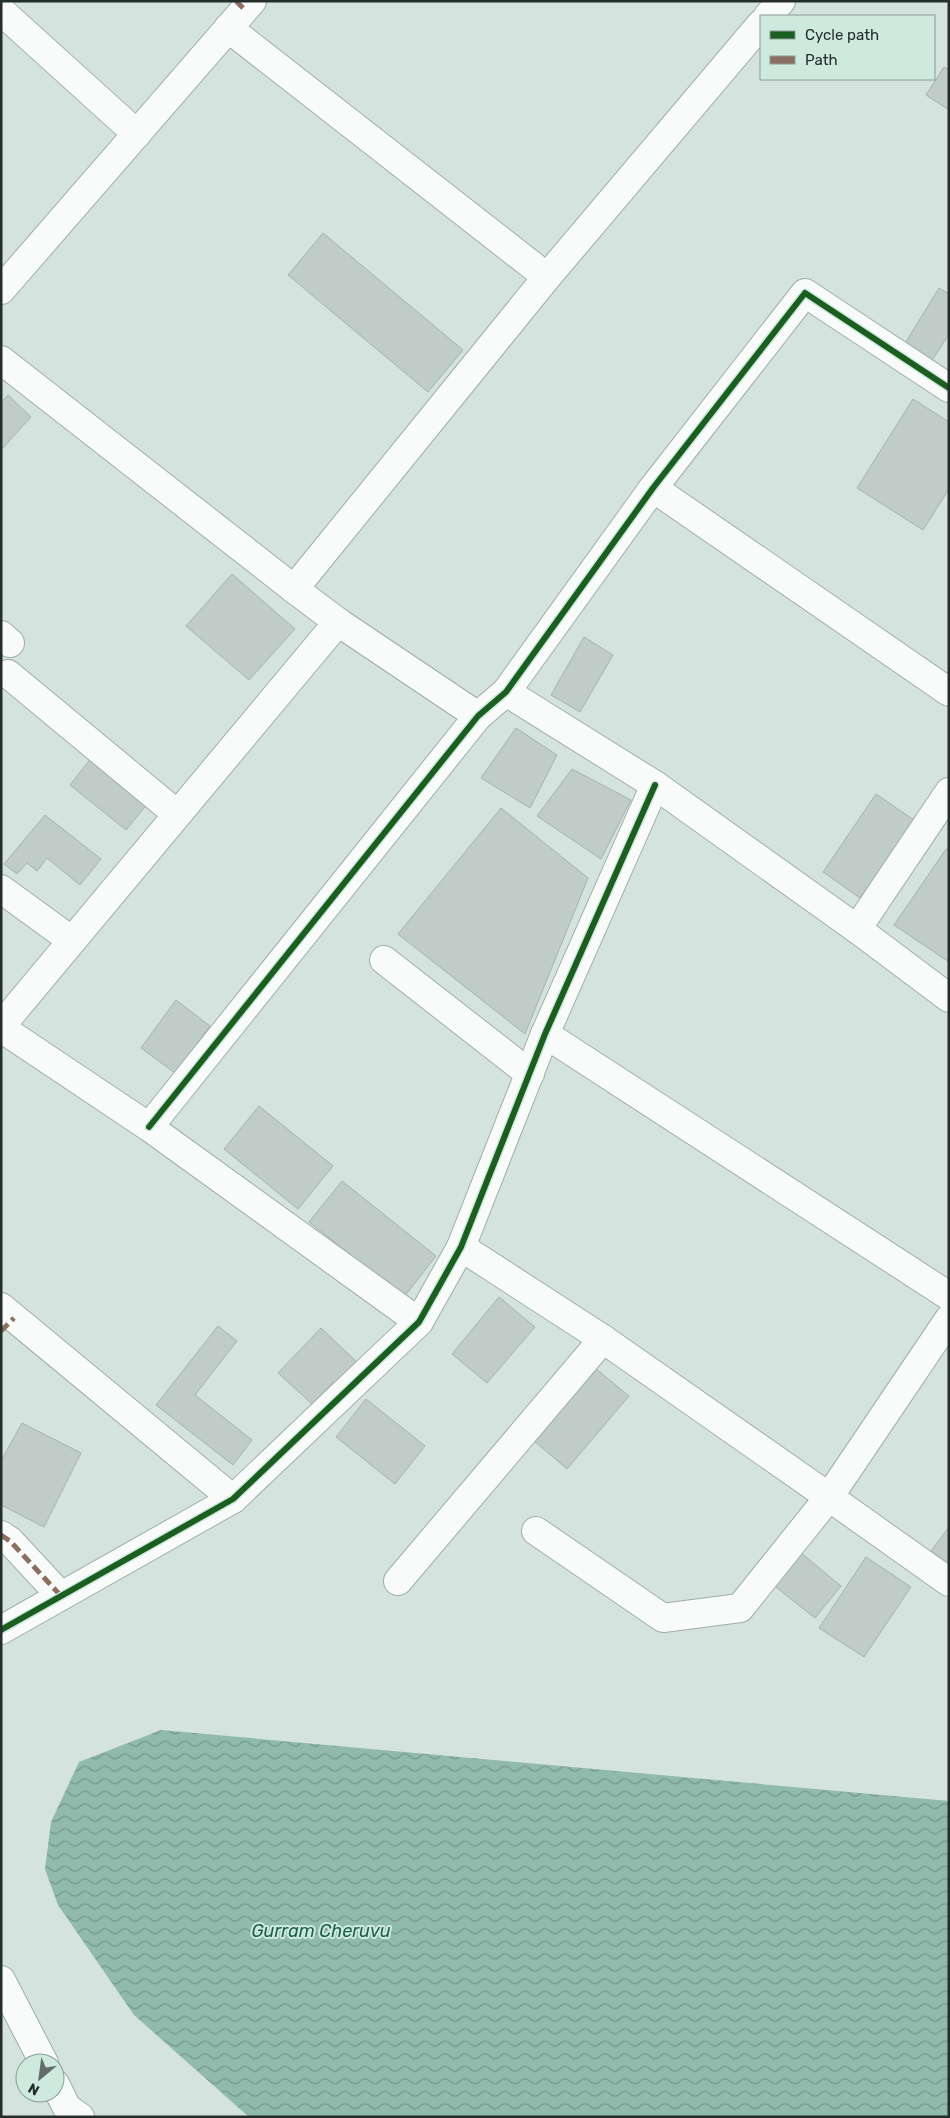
<svg xmlns="http://www.w3.org/2000/svg" width="950" height="2118" font-family="Rubik,sans-serif">
<style>
.water{fill:url(#water-waves)}
.building{fill:#c0ccc7;stroke:#a6b2ad}
.lines{fill:none;stroke-linecap:round;stroke-linejoin:round}
.street-casing{stroke:#a1ada8;stroke-width:30}
.street{stroke:#f9fbfa;stroke-width:28}
.quiet{stroke:#8d6e63;stroke-width:5;stroke-dasharray:10 5;stroke-linecap:butt}
.cycleway-casing{stroke:#cee9de;stroke-width:9}
.cycleway{stroke:#1b5e20;stroke-width:6}
.labels{text-anchor:middle;dominant-baseline:central;stroke-width:4;stroke-linejoin:round;paint-order:stroke}
.water-label{font-size:18px;font-style:italic;fill:#1b5f4a;stroke:#cee9de}
</style>
<defs>
<pattern id="water-waves" width="16" height="10" patternUnits="userSpaceOnUse" patternTransform="scale(1.25)"><rect width="16" height="10" fill="#90baab"/><path d="M0 5q4-4 8 0t8 0" fill="none" stroke="#75988b"/></pattern>
</defs>
<rect width="100%" height="100%" fill="#d4e3dd"/>
<path class="water" d="M 161,1730 L 949,1801 L 949,2117 L 249,2117 L 134,2015 L 58,1905 L 45,1869 L 51,1822 L 79,1762 Z"/>
<g class="building">
<path d="M 944,67 L 949,70 L 949,110 L 926,95 Z"/>
<path d="M 323,233 L 463,350 L 428,392 L 288,275 Z"/>
<path d="M 939,288 L 949,294 L 949,334 L 931,362 L 904,345 Z"/>
<path d="M 8,395 L 31,417 L 1,450 L 1,402 Z"/>
<path d="M 913,399 L 949,422 L 949,489 L 923,530 L 857,488 Z"/>
<path d="M 232,574 L 295,629 L 249,680 L 186,626 Z"/>
<path d="M 584,637 L 613,655 L 580,712 L 551,695 Z"/>
<path d="M 516,728 L 557,755 L 530,808 L 481,778 Z"/>
<path d="M 92,757 L 149,802 L 126,830 L 70,785 Z"/>
<path d="M 572,769 L 631,800 L 601,859 L 537,816 Z"/>
<path d="M 876,794 L 914,820 L 860,898 L 823,872 Z"/>
<path d="M 501,808 L 588,878 L 525,1034 L 398,934 Z"/>
<path d="M 45,815 L 101,859 L 80,885 L 47,858 L 37,871 L 27,863 L 17,874 L 4,864 Z"/>
<path d="M 946,849 L 949,850 L 949,962 L 894,925 Z"/>
<path d="M 176,1000 L 210,1026 L 175,1073 L 141,1048 Z"/>
<path d="M 259,1106 L 333,1166 L 298,1209 L 224,1149 Z"/>
<path d="M 342,1181 L 436,1256 L 404,1297 L 309,1222 Z"/>
<path d="M 499,1297 L 535,1327 L 487,1383 L 452,1354 Z"/>
<path d="M 218,1326 L 237,1341 L 195,1395 L 252,1440 L 233,1465 L 156,1405 Z"/>
<path d="M 321,1328 L 360,1365 L 339,1388 L 333,1382 L 312,1404 L 278,1373 Z"/>
<path d="M 595,1368 L 629,1396 L 567,1469 L 533,1440 Z"/>
<path d="M 366,1399 L 425,1446 L 395,1484 L 336,1437 Z"/>
<path d="M 22,1423 L 81,1453 L 44,1527 L 1,1505 L 1,1461 Z"/>
<path d="M 949,1527 L 949,1564 L 931,1551 Z"/>
<path d="M 794,1547 L 841,1586 L 815,1618 L 767,1580 Z"/>
<path d="M 866,1557 L 911,1587 L 864,1657 L 819,1628 Z"/>
</g>
<g class="lines">
<defs>
<g id="street">
<path d="M 1,11 L 137,134"/>
<path d="M 768,16 L 781,1"/>
<path d="M 228,28 L 547,277 L 761,24"/>
<path d="M 1,290 L 252,1"/>
<path d="M 1,360 L 294,589"/>
<path d="M 653,488 L 949,692"/>
<path d="M 338,622 L 478,716"/>
<path d="M 1,635 L 10,643"/>
<path d="M 8,674 L 177,814"/>
<path d="M 506,692 L 655,785 L 857,929 L 949,998"/>
<path d="M 1,889 L 71,940"/>
<path d="M 857,929 L 949,792"/>
<path d="M 384,960 L 530,1074"/>
<path d="M 1,1026 L 338,622 L 294,589 L 547,277"/>
<path d="M 1,1028 L 149,1127 L 419,1322"/>
<path d="M 545,1034 L 949,1296"/>
<path d="M 149,1127 L 478,716 L 506,692 L 653,488 L 805,293 L 949,388"/>
<path d="M 461,1247 L 603,1339 L 829,1497 L 949,1319"/>
<path d="M 1,1307 L 233,1499"/>
<path d="M 536,1531 L 663,1618 L 740,1608 L 829,1497 L 949,1582"/>
<path d="M 1,1535 L 10,1541 L 61,1596"/>
<path d="M 398,1581 L 603,1339"/>
<path d="M 1,1630 L 233,1499 L 419,1322 L 461,1247 L 545,1034 L 655,785"/>
<path d="M 1,1980 L 44,2063"/>
<path d="M 55,2084 L 67,2108 L 80,2117"/>
</g>
</defs>
<use href="#street" class="street-casing"/>
<use href="#street" class="street"/>
<g class="quiet">
<path d="M 236,1 L 245,10"/>
<path d="M 1,1331 L 14,1318"/>
<path d="M 1,1535 L 10,1541 L 61,1596"/>
</g>
<defs>
<g id="cycleway">
<path d="M 149,1127 L 478,716 L 506,692 L 653,488 L 805,293 L 949,388"/>
<path d="M 1,1630 L 233,1499 L 419,1322 L 461,1247 L 545,1034 L 655,785"/>
</g>
</defs>
<use href="#cycleway" class="cycleway-casing"/>
<use href="#cycleway" class="cycleway"/>
</g>
<g class="labels">
<g class="water-label">
<text x="321" y="1931">Gurram Cheruvu</text>
</g>
</g>
<rect width="950" height="2118" fill="none" stroke="#242e2a" stroke-width="5"/>
<rect x="760" y="15" width="175" height="65" fill="#cee9de" stroke="#8a9e96"/>
<rect x="770" y="31" width="25" height="8" fill="#1b5e20" stroke="#8a9e96"/>
<text x="805" y="40" font-size="15" fill="#242e2a">Cycle path</text>
<rect x="770" y="56" width="25" height="8" fill="#8d6e63" stroke="#8a9e96"/>
<text x="805" y="65" font-size="15" fill="#242e2a">Path</text>
<g transform="translate(40 2078) rotate(209)"><circle r="24" fill="#cee9de" stroke="#8a9e96"/>
<path d="M0-4L9 19L0 12L-9 19Z" fill="#626d69"/>
<text y="-8" font-size="14" font-weight="bold" text-anchor="middle" fill="#242e2a">N</text>
</g>
</svg>
